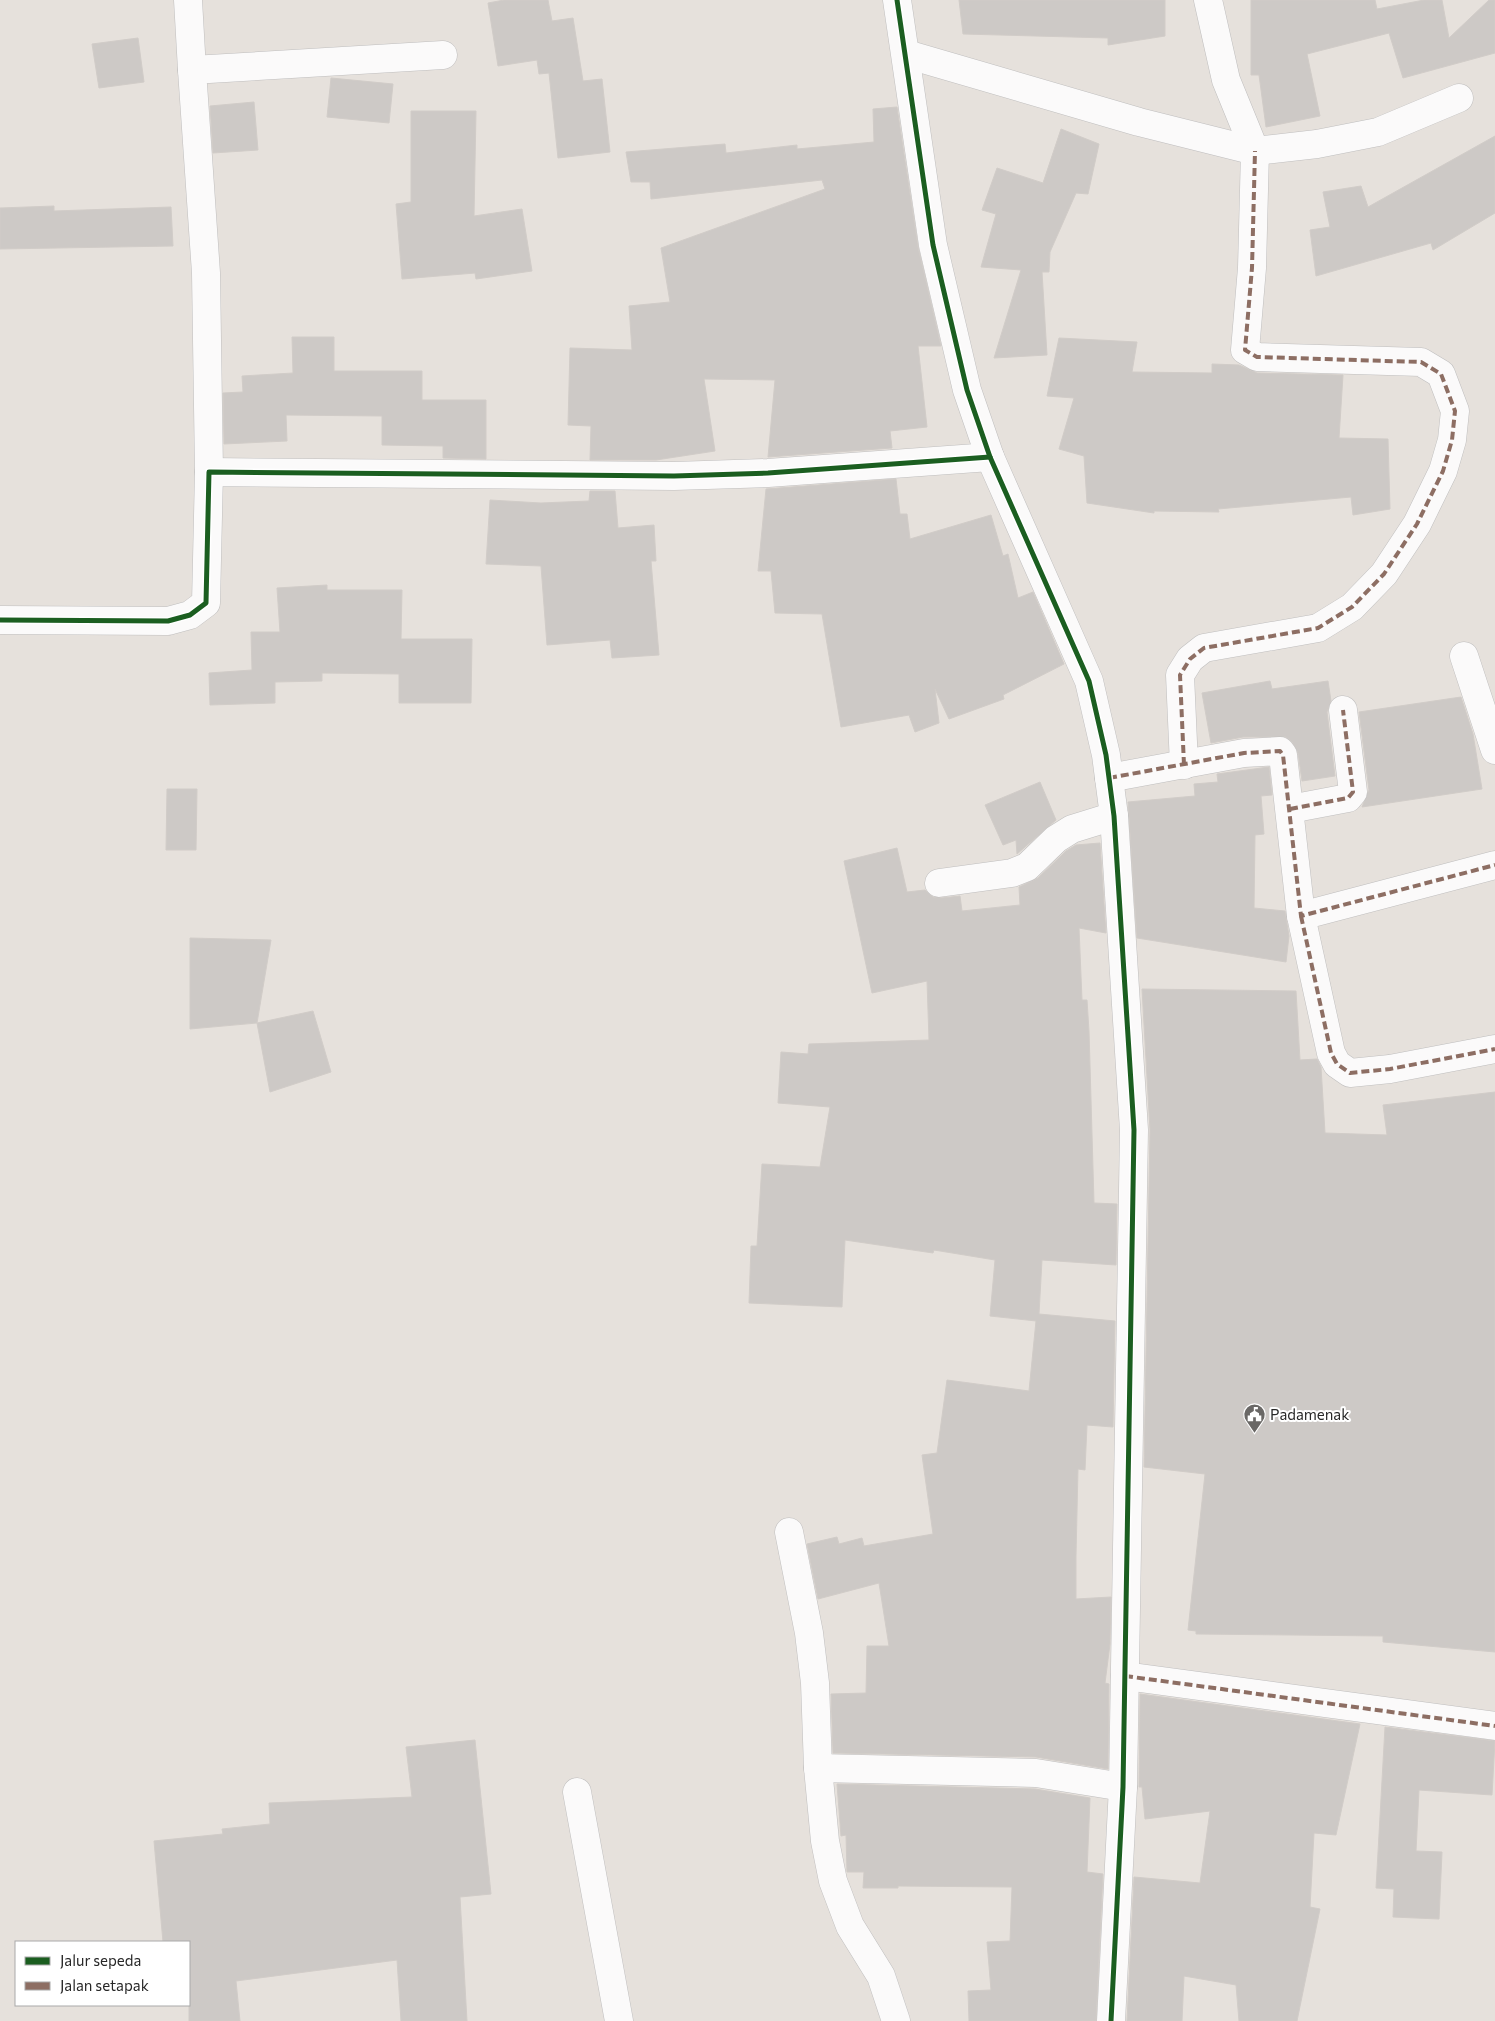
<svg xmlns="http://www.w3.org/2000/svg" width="1495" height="2021" font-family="Commissioner,sans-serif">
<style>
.building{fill:#cdc9c6;stroke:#d1ccc8}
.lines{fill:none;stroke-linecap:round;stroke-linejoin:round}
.minor-casing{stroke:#bfbebe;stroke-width:29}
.minor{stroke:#fbfafa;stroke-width:28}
.quiet{stroke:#8d6e63;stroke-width:4;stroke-dasharray:8 4;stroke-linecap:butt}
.cycleway-casing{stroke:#fff;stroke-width:8}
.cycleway{stroke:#1b5e20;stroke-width:5}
.labels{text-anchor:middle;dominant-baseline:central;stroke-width:4;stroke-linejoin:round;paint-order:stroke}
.poi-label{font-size:15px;fill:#272727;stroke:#fff;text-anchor:start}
</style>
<rect width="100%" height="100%" fill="#e6e1dc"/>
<g class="building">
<path d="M 504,0 L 548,0 L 552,21 L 573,18 L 583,81 L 602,79 L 610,152 L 558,158 L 549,73 L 539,74 L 537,60 L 498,66 L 488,3 Z"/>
<path d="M 959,0 L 1165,0 L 1165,36 L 1108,45 L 1108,38 L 963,34 Z"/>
<path d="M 1251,0 L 1375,0 L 1377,9 L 1424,0 L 1442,0 L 1449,38 L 1489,0 L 1495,0 L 1495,53 L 1403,78 L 1389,33 L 1307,54 L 1320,116 L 1266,127 L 1259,75 L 1251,75 Z"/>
<path d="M 138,38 L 144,82 L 99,88 L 92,44 Z"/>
<path d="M 331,78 L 393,84 L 389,123 L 327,117 Z"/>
<path d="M 254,102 L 258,150 L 213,153 L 210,106 Z"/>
<path d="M 897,107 L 918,247 L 941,346 L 918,346 L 927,427 L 890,431 L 892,448 L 768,457 L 775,380 L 704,379 L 715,451 L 656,460 L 590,460 L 591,426 L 568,425 L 570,348 L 632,350 L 629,306 L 670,302 L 661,248 L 825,189 L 822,180 L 651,199 L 650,182 L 631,182 L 626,152 L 725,144 L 726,153 L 797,145 L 797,149 L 874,142 L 873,109 Z"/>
<path d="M 411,111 L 476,111 L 474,216 L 522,209 L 532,271 L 476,279 L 475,273 L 402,279 L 396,204 L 411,202 Z"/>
<path d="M 1061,129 L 1099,144 L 1088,194 L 1076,193 L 1050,252 L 1049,272 L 1042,272 L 1047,355 L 994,358 L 1021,270 L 981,267 L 996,214 L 982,210 L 997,168 L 1043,183 Z"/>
<path d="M 1495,136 L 1495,213 L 1433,250 L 1431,243 L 1316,276 L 1310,230 L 1330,227 L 1323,192 L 1361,186 L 1368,207 Z"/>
<path d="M 54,206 L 54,211 L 171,207 L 173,246 L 0,249 L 0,208 Z"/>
<path d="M 292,337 L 334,337 L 334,371 L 422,371 L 422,400 L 486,400 L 486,459 L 443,458 L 443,446 L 382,445 L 382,416 L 286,415 L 287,441 L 224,444 L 223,393 L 243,392 L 242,376 L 293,373 Z"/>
<path d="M 1059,338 L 1137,342 L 1132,372 L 1212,373 L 1212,364 L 1239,365 L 1257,373 L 1343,375 L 1339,438 L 1388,439 L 1390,509 L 1353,515 L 1351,497 L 1218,509 L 1219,512 L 1154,511 L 1154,513 L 1087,503 L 1084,456 L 1059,449 L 1074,398 L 1047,396 Z"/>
<path d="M 896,479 L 900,514 L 907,514 L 910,539 L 991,515 L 1003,556 L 1008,554 L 1018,598 L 1033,592 L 1064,664 L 1003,695 L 1004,699 L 949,719 L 935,689 L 939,723 L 915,732 L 909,715 L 841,727 L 822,614 L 775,613 L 771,571 L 758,571 L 766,489 Z"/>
<path d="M 590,491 L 615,491 L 618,528 L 654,525 L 656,561 L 651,561 L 659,655 L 612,658 L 610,640 L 547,645 L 541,566 L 486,564 L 490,500 L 541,503 L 589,501 Z"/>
<path d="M 327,585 L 327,590 L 402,590 L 401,639 L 472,639 L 471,703 L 399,703 L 399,674 L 322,673 L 322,681 L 275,682 L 275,703 L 210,705 L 209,673 L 252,670 L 251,632 L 280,632 L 277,588 Z"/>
<path d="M 1270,681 L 1272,689 L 1328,681 L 1331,701 L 1327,712 L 1335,776 L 1302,781 L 1298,753 L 1292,742 L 1286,737 L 1243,737 L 1211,743 L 1202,693 Z"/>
<path d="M 1461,697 L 1473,734 L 1482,789 L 1362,807 L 1369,790 L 1359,712 Z"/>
<path d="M 1269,767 L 1272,795 L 1261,796 L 1264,834 L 1255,835 L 1254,908 L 1285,911 L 1289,936 L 1286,962 L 1137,938 L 1128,802 L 1195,796 L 1194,784 L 1218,782 L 1217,774 Z"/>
<path d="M 1040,782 L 1056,820 L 1017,854 L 1016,840 L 1003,845 L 985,805 Z"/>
<path d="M 167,789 L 197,789 L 196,850 L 166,850 Z"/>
<path d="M 1100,843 L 1106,933 L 1079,928 L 1082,1000 L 1087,1000 L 1089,1031 L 1094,1203 L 1117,1204 L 1116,1265 L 1042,1260 L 1039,1314 L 1115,1321 L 1113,1427 L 1087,1425 L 1085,1470 L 1078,1469 L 1076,1556 L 1076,1599 L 1111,1597 L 1110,1644 L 1105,1683 L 1109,1684 L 1108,1769 L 1036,1757 L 833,1753 L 831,1694 L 866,1693 L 867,1646 L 889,1646 L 879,1583 L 818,1599 L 807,1544 L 837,1537 L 839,1544 L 862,1538 L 864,1546 L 933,1534 L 922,1455 L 937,1453 L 947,1380 L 1029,1391 L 1036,1321 L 990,1316 L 995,1260 L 934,1250 L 933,1253 L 845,1240 L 842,1307 L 749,1303 L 751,1246 L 757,1246 L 762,1164 L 820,1167 L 830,1107 L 778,1103 L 781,1052 L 808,1054 L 809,1044 L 929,1040 L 927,981 L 872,993 L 844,861 L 897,848 L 907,892 L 925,890 L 933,897 L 941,898 L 960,896 L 962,911 L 1020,905 L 1019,887 L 1038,878 L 1066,851 L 1076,845 Z"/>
<path d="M 190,938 L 271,940 L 257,1023 L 190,1029 Z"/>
<path d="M 1142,989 L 1296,991 L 1300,1060 L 1317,1059 L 1321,1067 L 1325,1133 L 1387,1135 L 1383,1105 L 1495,1092 L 1495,1652 L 1383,1642 L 1383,1636 L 1196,1634 L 1196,1631 L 1188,1630 L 1205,1474 L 1144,1467 L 1150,1130 Z"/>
<path d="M 313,1011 L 331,1072 L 270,1092 L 257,1023 Z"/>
<path d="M 1140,1694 L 1360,1724 L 1336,1835 L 1314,1833 L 1310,1907 L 1320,1909 L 1297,2021 L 1239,2021 L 1236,1985 L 1184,1976 L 1182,2021 L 1127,2021 L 1134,1877 L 1200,1883 L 1210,1811 L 1145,1819 L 1142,1787 L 1139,1787 Z"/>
<path d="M 1385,1727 L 1495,1741 L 1492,1795 L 1419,1790 L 1416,1851 L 1442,1852 L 1439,1919 L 1393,1917 L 1394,1889 L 1376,1888 Z"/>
<path d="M 475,1740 L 491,1894 L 460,1897 L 467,2021 L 401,2021 L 397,1960 L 236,1981 L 240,2021 L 189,2021 L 189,1942 L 163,1942 L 154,1841 L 223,1834 L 222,1829 L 270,1824 L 269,1803 L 412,1797 L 406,1747 Z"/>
<path d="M 837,1784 L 1035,1789 L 1090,1798 L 1087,1872 L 1103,1874 L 1096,2021 L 969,2021 L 968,1991 L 991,1990 L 987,1942 L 1010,1941 L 1012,1887 L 898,1886 L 898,1888 L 863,1888 L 864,1872 L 847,1872 L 846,1835 L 841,1836 Z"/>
</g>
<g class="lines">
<defs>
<g id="minor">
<path d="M 188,0 L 192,70"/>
<path d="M 897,0 L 933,245 L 967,390 L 990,457 L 1089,681 L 1106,755 L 1114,816 L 1134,1130 L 1123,1787 L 1111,2021"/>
<path d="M 906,54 L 1139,122 L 1255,151 L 1317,144 L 1378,132 L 1459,98"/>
<path d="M 209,472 L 206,273 L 192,70 L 443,55"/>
<path d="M 0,620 L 168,621 L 190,615 L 206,603 L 209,472 L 674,476 L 768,473 L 990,457"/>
<path d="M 1464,656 L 1495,750"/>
<path d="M 1184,765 L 1180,675 L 1190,659 L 1204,648 L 1318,628 L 1352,607 L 1384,574 L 1417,524 L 1443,471 L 1452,440 L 1455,411 L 1441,374 L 1421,362 L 1257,357 L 1245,350 L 1252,268 L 1255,151 L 1226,80 L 1208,0"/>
<path d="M 1109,778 L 1244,753 L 1280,751 L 1283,755 L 1301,916 L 1495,865"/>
<path d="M 1290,809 L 1348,798 L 1353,792 L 1343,710"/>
<path d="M 939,883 L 1012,873 L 1027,867 L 1056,839 L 1072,829 L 1114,816"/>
<path d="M 1301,916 L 1331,1053 L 1337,1064 L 1350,1073 L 1390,1069 L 1495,1049"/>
<path d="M 789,1532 L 809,1633 L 815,1683 L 818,1768 L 825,1841 L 833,1881 L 850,1926 L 881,1976 L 896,2021"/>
<path d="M 1125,1676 L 1495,1726"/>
<path d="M 818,1768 L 1036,1773 L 1123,1787"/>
<path d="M 577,1792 L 619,2021"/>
</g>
</defs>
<use href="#minor" class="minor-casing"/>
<use href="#minor" class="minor"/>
<g class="quiet">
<path d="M 1184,765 L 1180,675 L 1190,659 L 1204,648 L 1318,628 L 1352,607 L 1384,574 L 1417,524 L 1443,471 L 1452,440 L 1455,411 L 1441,374 L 1421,362 L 1257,357 L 1245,350 L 1252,268 L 1255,151"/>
<path d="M 1109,778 L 1244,753 L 1280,751 L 1283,755 L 1301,916 L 1495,865"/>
<path d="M 1290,809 L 1348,798 L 1353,792 L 1343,710"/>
<path d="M 1301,916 L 1331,1053 L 1337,1064 L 1350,1073 L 1390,1069 L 1495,1049"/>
<path d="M 1125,1676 L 1495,1726"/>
</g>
<defs>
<g id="cycleway">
<path d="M 897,0 L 933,245 L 967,390 L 990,457 L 1089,681 L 1106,755 L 1114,816 L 1134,1130 L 1123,1787 L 1111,2021"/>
<path d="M 0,620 L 168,621 L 190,615 L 206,603 L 209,472 L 674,476 L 768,473 L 990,457"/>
</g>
</defs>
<use href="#cycleway" class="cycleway-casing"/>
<use href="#cycleway" class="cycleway"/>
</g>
<defs>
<symbol id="civic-pin" viewBox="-11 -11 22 30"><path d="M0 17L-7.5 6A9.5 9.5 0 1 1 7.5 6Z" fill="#6a6866" stroke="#fff"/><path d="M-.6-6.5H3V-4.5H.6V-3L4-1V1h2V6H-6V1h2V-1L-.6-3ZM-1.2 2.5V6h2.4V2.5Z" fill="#fff"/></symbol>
</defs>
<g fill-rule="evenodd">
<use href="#civic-pin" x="1242" y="1402" width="25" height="34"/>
</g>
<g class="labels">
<g class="poi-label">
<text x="1270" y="1414">Padamenak</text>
</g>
</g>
<rect x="15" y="1941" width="175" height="65" fill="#ffffff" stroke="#a9a9a9"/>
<rect x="25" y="1957" width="25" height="8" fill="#1b5e20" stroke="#a9a9a9"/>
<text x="60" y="1966" font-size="15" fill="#272727">Jalur sepeda</text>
<rect x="25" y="1982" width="25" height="8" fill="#8d6e63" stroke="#a9a9a9"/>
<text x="60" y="1991" font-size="15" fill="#272727">Jalan setapak</text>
</svg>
